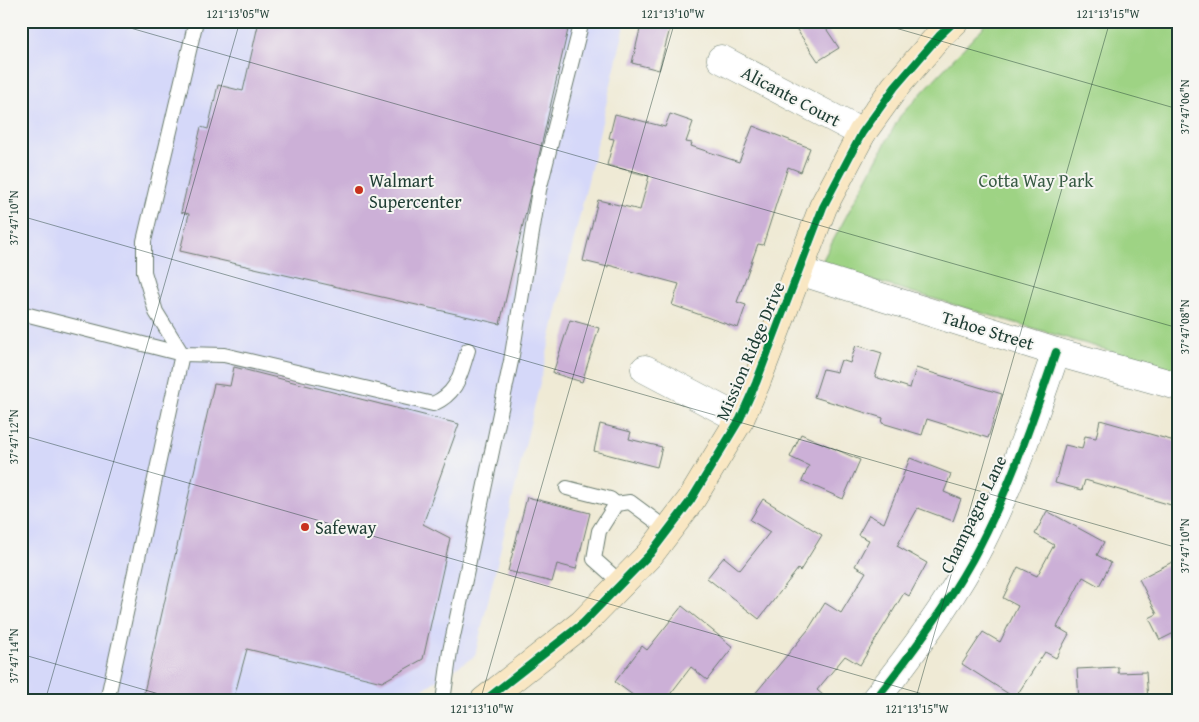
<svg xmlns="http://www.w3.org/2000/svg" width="1199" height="722" font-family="'Gentium Book Plus',serif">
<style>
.built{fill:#d5d8f9}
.green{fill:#9ed384;stroke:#5e885c}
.building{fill:#ccb0d7}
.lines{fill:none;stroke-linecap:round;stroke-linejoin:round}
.lane-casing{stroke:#687a6c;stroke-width:16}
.street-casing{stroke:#687a6c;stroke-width:29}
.secondary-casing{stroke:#687a6c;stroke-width:29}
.lane{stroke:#fff;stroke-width:14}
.street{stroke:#fff;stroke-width:28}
.secondary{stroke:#f9e7c3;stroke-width:28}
.cycleway-casing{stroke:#f6f6f2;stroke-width:11}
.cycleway{stroke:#00873e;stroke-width:8}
.ticks{fill:none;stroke:#1f3d34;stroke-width:1;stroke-opacity:0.45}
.poi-dot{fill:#c8321e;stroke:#f6f6f2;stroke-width:2}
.labels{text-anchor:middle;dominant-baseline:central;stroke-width:4;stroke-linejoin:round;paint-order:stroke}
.street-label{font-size:18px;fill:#1f3d34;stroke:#f6f6f2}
.poi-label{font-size:18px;fill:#1f3d34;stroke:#f6f6f2;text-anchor:start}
.park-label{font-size:18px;fill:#385b44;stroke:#f6f6f2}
.neatline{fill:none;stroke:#1f3d34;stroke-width:2}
.ticks-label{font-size:12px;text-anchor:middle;fill:#1f3d34}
</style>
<rect width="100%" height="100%" fill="#f6f6f2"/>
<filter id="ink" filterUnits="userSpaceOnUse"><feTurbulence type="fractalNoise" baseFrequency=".02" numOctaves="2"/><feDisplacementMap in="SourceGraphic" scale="10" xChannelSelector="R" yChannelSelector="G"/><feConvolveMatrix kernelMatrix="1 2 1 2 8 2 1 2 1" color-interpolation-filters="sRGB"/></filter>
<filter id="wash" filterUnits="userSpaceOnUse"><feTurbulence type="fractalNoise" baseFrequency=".0096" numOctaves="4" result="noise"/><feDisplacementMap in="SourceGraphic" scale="20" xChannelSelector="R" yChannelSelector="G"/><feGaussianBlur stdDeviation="1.12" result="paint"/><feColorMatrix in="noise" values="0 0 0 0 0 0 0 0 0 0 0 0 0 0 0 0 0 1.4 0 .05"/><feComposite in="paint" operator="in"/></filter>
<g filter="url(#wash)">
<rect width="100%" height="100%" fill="#efead5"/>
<path class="built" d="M 21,21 L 626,21 L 475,656 L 404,701 L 21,701 Z"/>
<path class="green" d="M 989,21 L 1178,21 L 1178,371 L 820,265 L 900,116 Z"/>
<g id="blocks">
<g class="building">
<path d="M 259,21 L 570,21 L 500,324 L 180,251 L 189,214 L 181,212 L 201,127 L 208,129 L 218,85 L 243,91 Z"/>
<path d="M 642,21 L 672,21 L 659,70 L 632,63 Z"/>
<path d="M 791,21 L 821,21 L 839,48 L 818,61 Z"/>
<path d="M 615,114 L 665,127 L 670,114 L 693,122 L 686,142 L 692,143 L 691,146 L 739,162 L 753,126 L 810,148 L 801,172 L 788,167 L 763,245 L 758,244 L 737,302 L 746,305 L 738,328 L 672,305 L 679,284 L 608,265 L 608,267 L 583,261 L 598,200 L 640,210 L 649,176 L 607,165 L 614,139 L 609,138 Z"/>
<path d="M 570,320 L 599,328 L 582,382 L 553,373 Z"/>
<path d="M 856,345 L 882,353 L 875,377 L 910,388 L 916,368 L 1002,394 L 988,438 L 927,419 L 922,435 L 882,423 L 883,418 L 814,397 L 823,369 L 837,372 L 841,360 L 850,363 Z"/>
<path d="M 234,367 L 459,424 L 423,524 L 450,538 L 423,659 L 382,682 L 247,649 L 233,701 L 142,701 L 214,384 L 230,386 Z"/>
<path d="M 1100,420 L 1178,442 L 1178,507 L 1085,480 L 1082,490 L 1055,483 L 1065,445 L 1082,449 L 1085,436 L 1096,438 Z"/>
<path d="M 600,424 L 631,432 L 629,439 L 662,447 L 657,467 L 594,451 Z"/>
<path d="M 801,434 L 860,460 L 843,499 L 802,481 L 809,466 L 790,457 Z"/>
<path d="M 910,458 L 951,474 L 944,492 L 961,499 L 953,521 L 918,508 L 897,546 L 927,563 L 909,596 L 904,593 L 860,665 L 845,656 L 817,690 L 830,701 L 749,701 L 808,630 L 825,603 L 841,613 L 866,572 L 855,566 L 869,540 L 858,535 L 869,515 L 884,523 Z"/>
<path d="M 527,497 L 590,513 L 576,569 L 557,564 L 552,582 L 508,571 Z"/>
<path d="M 763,499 L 822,535 L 800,571 L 798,569 L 759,619 L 707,578 L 724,557 L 740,570 L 770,532 L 750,520 Z"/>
<path d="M 1047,511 L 1104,542 L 1097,555 L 1111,563 L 1099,586 L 1083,577 L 1057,627 L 1069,634 L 1056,658 L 1045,652 L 1015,698 L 962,664 L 983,632 L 1000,642 L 1018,606 L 1003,598 L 1018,567 L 1037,576 L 1054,545 L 1035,534 Z"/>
<path d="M 1178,559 L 1178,631 L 1160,640 L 1149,618 L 1157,614 L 1139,579 Z"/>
<path d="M 682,606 L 733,647 L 707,680 L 691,667 L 665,701 L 641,701 L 615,682 L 642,646 L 647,650 Z"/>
<path d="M 1118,667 L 1118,673 L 1146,672 L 1148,701 L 1079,701 L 1077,669 Z"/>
</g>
</g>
</g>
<g filter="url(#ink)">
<use href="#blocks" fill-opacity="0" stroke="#687a6c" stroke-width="1"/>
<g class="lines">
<defs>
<g id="lane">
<path d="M 196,21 L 144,241 L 144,272 L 156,312 L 182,354 L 224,355 L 433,404 C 458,393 460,375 468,350"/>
<path d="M 21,313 L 182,354 L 107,701"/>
<path d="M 567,488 L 610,499 L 616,504"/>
<path d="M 621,583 L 594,559 L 599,531 L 616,504 L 630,502 L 668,530"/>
<path d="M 443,701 L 450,651 L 511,361 L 539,190 L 582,21"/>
</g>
<g id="street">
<path d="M 721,59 L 862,133"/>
<path d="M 799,271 L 1056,352 L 1178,386"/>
<path d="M 645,369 L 740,419"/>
<path d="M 874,701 C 910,656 944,610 972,560 C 1008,494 1032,422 1056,352"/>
</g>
<path id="secondary" d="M 484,701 L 582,624 L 650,554 L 691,500 L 740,419 L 756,383 L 823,207 L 862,133 L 895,87 L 939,36 L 955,21"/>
</defs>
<use href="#lane" class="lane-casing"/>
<use href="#street" class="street-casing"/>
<use href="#secondary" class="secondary-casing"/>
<use href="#lane" class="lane"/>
<use href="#street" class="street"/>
<use href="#secondary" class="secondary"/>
<defs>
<g id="cycleway">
<path d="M 484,701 L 582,624 L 650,554 L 691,500 L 740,419 L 756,383 L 823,207 L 862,133 L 895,87 L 939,36 L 955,21"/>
<path d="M 874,701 C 910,656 944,610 972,560 C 1008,494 1032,422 1056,352"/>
</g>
</defs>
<use href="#cycleway" class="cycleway-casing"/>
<use href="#cycleway" class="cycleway"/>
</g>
</g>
<path class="ticks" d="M 106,21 L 1178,328M 871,21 L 1178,109M 21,216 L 1178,548M 21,435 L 947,701M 21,654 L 183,701M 45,701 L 240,21M 480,701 L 675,21M 915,701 L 1110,21"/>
<g class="poi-dot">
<circle cx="359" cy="190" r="5"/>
<circle cx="305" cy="527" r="5"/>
</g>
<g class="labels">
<g class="street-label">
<text transform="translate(791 96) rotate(28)">Alicante Court</text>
<text transform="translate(988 330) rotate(17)">Tahoe Street</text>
<text transform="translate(750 351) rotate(-67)">Mission Ridge Drive</text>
<text transform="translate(973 514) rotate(-64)">Champagne Lane</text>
</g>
<g class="poi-label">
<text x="369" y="180">Walmart<tspan x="369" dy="21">Supercenter</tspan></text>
<text x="315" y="527">Safeway</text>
</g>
<g class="park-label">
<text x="1036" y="180">Cotta Way Park</text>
</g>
</g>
<rect width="1199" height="722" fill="none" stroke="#f6f6f2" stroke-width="55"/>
<rect x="28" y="28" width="1144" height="666" class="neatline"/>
<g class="ticks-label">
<text x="238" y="18">121°13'05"W</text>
<text x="673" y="18">121°13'10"W</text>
<text x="1108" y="18">121°13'15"W</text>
<text transform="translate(1185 107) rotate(-90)" y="4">37°47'06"N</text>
<text transform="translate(14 218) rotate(-90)" y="4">37°47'10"N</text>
<text transform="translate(1185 327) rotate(-90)" y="4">37°47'08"N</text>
<text transform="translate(14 437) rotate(-90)" y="4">37°47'12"N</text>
<text transform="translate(1185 546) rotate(-90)" y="4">37°47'10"N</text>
<text transform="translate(14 656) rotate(-90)" y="4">37°47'14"N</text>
<text x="482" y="713">121°13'10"W</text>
<text x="917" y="713">121°13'15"W</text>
</g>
</svg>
